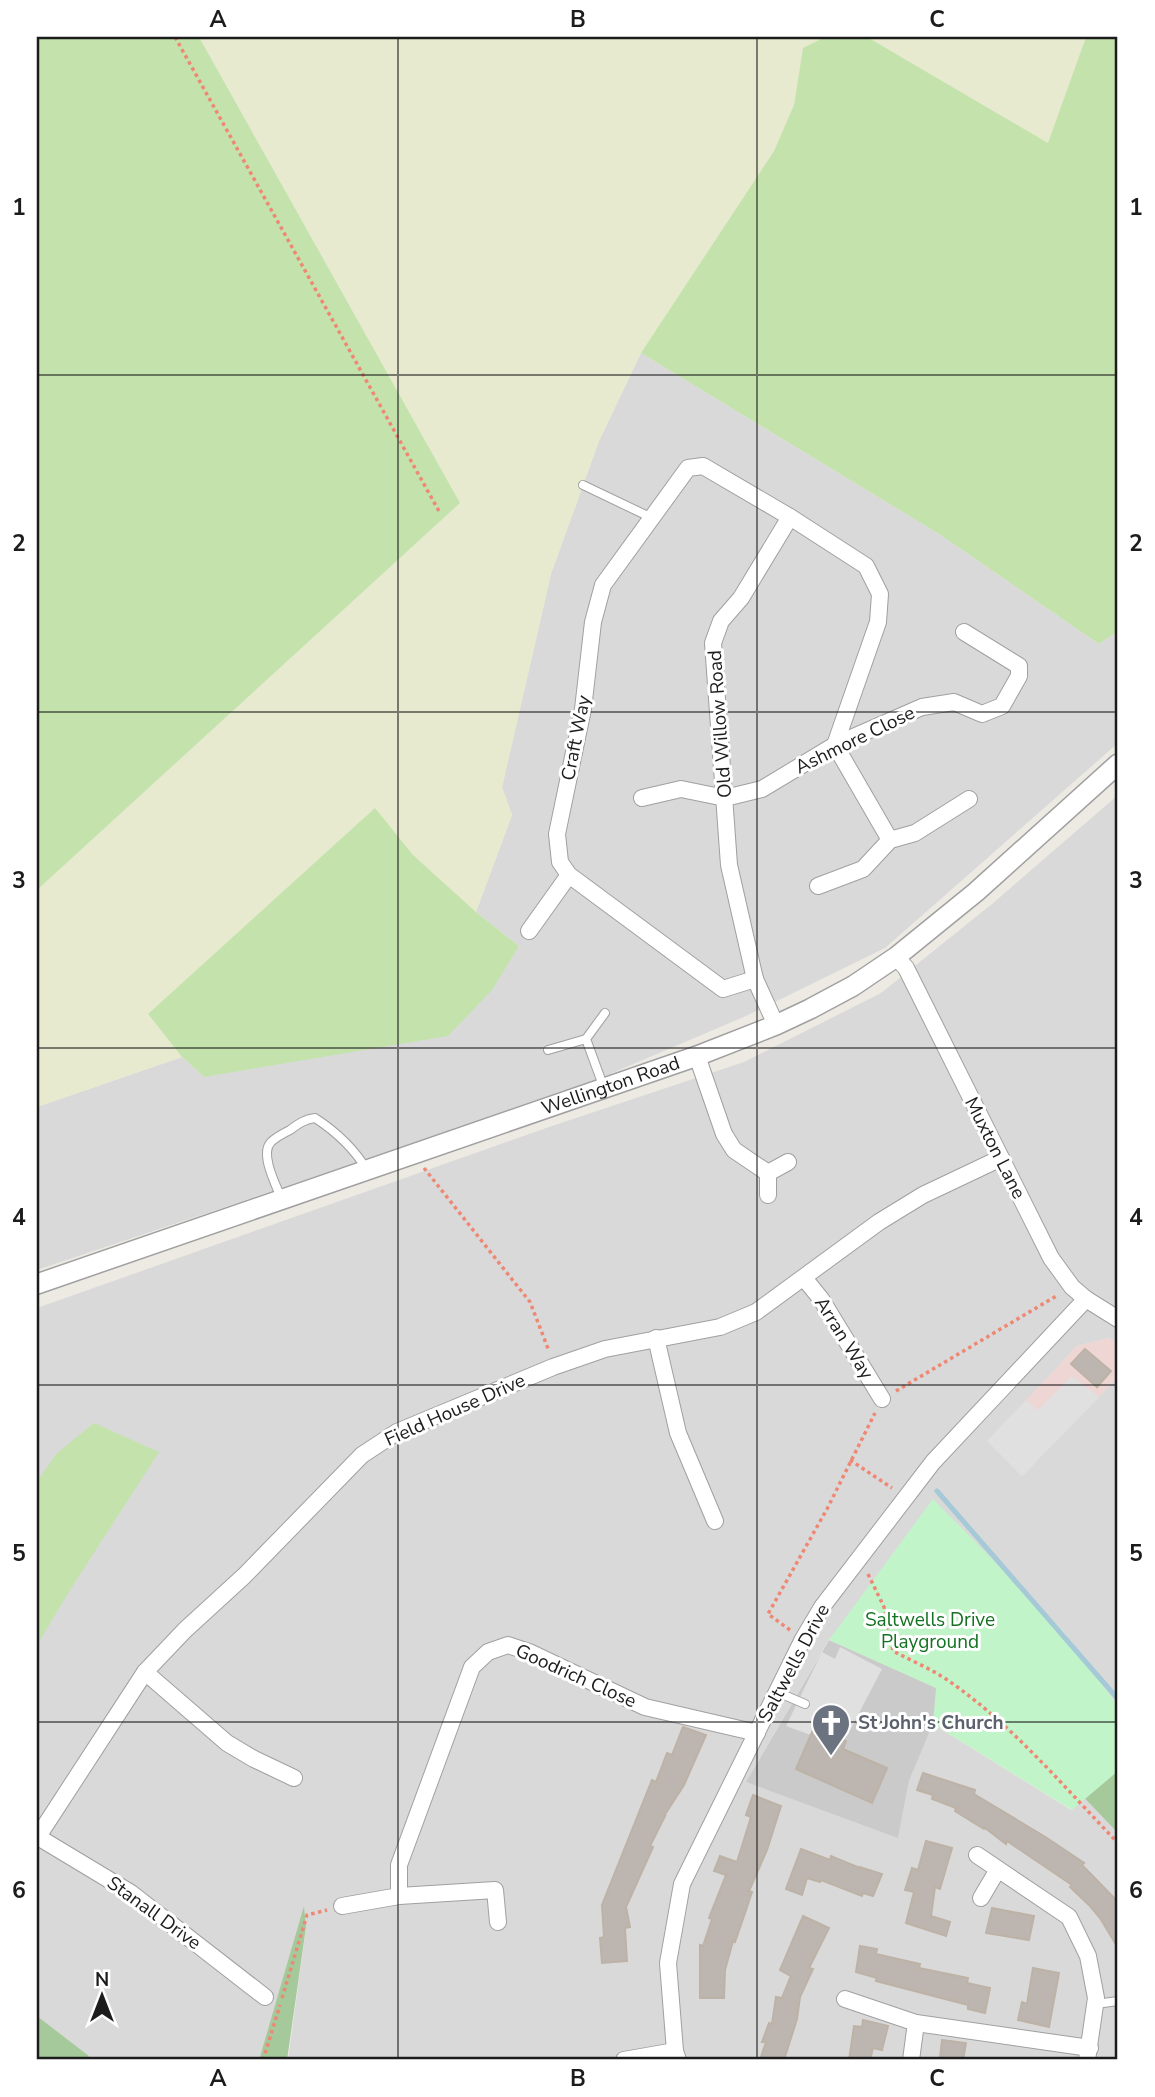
<svg xmlns="http://www.w3.org/2000/svg" width="1155" height="2097" font-family="'Nunito Sans',sans-serif">
<style>
.residential{fill:#dad9d9}
.commercial{fill:#edd6d3}
.religious{fill:#cacaca}
.farmland{fill:#e7eacf}
.grass{fill:#c4e3ac}
.forest{fill:#a5c99b}
.park{fill:#c2f4c9}
.parking{fill:#e0e0e0}
.lines{fill:none;stroke-linecap:round;stroke-linejoin:round}
.stream{stroke:#a6c9d7;stroke-width:5}
.building{fill:#bdb6b0;stroke:#bdb2a6;stroke-width:2}
.service-casing{stroke:#a0a0a0;stroke-width:10}
.minor-casing{stroke:#a0a0a0;stroke-width:18}
.tertiary-casing{stroke:#a0a0a0;stroke-width:22}
.path{stroke:#ee8773;stroke-width:3.5;stroke-dasharray:3.5 3.5;stroke-linecap:butt}
.service{stroke:#fff;stroke-width:8}
.minor{stroke:#fff;stroke-width:16}
.tertiary{stroke:#fff;stroke-width:19}
.grid{fill:none;stroke:#1c1c1c;stroke-width:2;stroke-opacity:0.55}
.labels{text-anchor:middle;dominant-baseline:central;stroke-width:6;stroke-linejoin:round;paint-order:stroke}
.street-label{font-size:19px;fill:#1c1c1c;stroke:#fff}
.park-label{font-size:19px;fill:#147122;stroke:#fff}
.worship-label{font-size:19px;font-weight:bold;fill:#5b616d;stroke:#fff;text-anchor:start}
.neatline{fill:none;stroke:#1c1c1c;stroke-width:2.5}
.grid-label{font-size:23px;text-anchor:middle;font-weight:bold;fill:#1c1c1c}
</style>
<rect width="100%" height="100%" fill="#edeae3"/>
<g class="residential">
<path d="M 641,353 L 939,534 L 1099,644 L 1118,631 L 1118,743 L 885,948 L 746,1016 L 570,1091 L 37,1270 L 37,1107 L 182,1057 L 204,1077 L 519,946 L 476,912 L 512,815 L 502,787 L 551,574 L 599,441 Z"/>
<path d="M 1118,795 L 1118,1344 L 1109,1338 L 1077,1346 L 1061,1363 L 1022,1476 L 1118,1377 L 1118,1706 L 1062,1630 L 829,1639 L 746,1782 L 898,1837 L 909,1781 L 933,1724 L 1071,1810 L 1118,1771 L 1118,2060 L 288,2060 L 306,1928 L 304,1909 L 259,2060 L 87,2060 L 89,2056 L 37,2016 L 37,1308 L 549,1127 L 744,1062 L 881,993 L 992,904 Z"/>
</g>
<path class="commercial" d="M 1109,1338 L 1118,1344 L 1118,1377 L 1022,1476 L 987,1441 L 1077,1346 Z"/>
<path class="religious" d="M 829,1640 L 937,1688 L 933,1724 L 909,1781 L 898,1838 L 746,1782 Z"/>
<g class="farmland">
<path d="M 199,37 L 825,37 L 803,48 L 794,105 L 774,151 L 641,353 L 599,441 L 551,574 L 502,787 L 512,815 L 476,912 L 413,855 L 375,809 L 148,1015 L 182,1057 L 37,1107 L 37,890 L 460,503 Z"/>
<path d="M 867,37 L 1086,37 L 1049,144 Z"/>
</g>
<g class="grass">
<path d="M 37,37 L 199,37 L 460,503 L 37,890 Z"/>
<path d="M 825,37 L 867,37 L 1048,143 L 1086,37 L 1118,37 L 1118,631 L 1099,644 L 939,534 L 641,353 L 774,151 L 794,105 L 803,48 Z"/>
<path d="M 375,808 L 413,855 L 476,912 L 519,946 L 492,990 L 448,1036 L 204,1077 L 182,1057 L 148,1014 Z"/>
<path d="M 94,1423 L 159,1452 L 70,1590 L 37,1645 L 37,1482 L 56,1454 Z"/>
</g>
<g class="forest">
<path d="M 1118,1752 L 1118,1833 L 1074,1787 Z"/>
<path d="M 304,1906 L 306,1927 L 287,2060 L 259,2060 Z"/>
<path d="M 37,2016 L 89,2056 L 87,2060 L 37,2060 Z"/>
</g>
<path class="park" d="M 933,1499 L 1062,1630 L 1118,1706 L 1118,1771 L 1072,1810 L 933,1724 L 936,1688 L 829,1640 Z"/>
<g class="parking">
<path d="M 1072,1376 L 1099,1397 L 1022,1476 L 987,1441 L 1026,1400 L 1038,1410 Z"/>
<path d="M 840,1647 L 882,1669 L 847,1736 L 816,1723 L 811,1735 L 786,1726 L 822,1652 L 835,1659 Z"/>
</g>
<g class="lines">
<path class="stream" d="M 937,1491 L 1118,1699"/>
</g>
<g class="building">
<path d="M 1085,1349 L 1111,1371 L 1097,1387 L 1071,1364 Z"/>
<path d="M 816,1723 L 838,1733 L 836,1737 L 846,1741 L 843,1749 L 887,1768 L 872,1803 L 796,1769 Z"/>
<path d="M 683,1727 L 706,1735 L 684,1785 L 664,1816 L 665,1816 L 650,1846 L 653,1847 L 626,1907 L 630,1927 L 625,1928 L 627,1961 L 602,1963 L 600,1938 L 604,1937 L 602,1905 L 652,1780 L 656,1782 L 667,1753 L 672,1755 Z"/>
<path d="M 923,1773 L 975,1790 L 974,1794 L 1047,1838 L 1084,1863 L 1082,1865 L 1118,1902 L 1118,1948 L 1100,1918 L 1090,1906 L 1070,1887 L 1072,1885 L 1007,1841 L 1006,1844 L 985,1828 L 984,1829 L 955,1811 L 956,1808 L 932,1799 L 933,1795 L 917,1790 Z"/>
<path d="M 753,1795 L 781,1806 L 767,1850 L 749,1891 L 752,1892 L 743,1919 L 735,1942 L 733,1941 L 725,1970 L 724,1998 L 700,1998 L 700,1945 L 703,1946 L 712,1919 L 709,1918 L 726,1875 L 714,1871 L 720,1856 L 737,1862 L 751,1817 L 746,1815 Z"/>
<path d="M 926,1841 L 952,1848 L 940,1889 L 935,1887 L 931,1916 L 950,1922 L 946,1936 L 906,1923 L 914,1892 L 905,1890 L 912,1868 L 918,1870 Z"/>
<path d="M 801,1849 L 830,1860 L 831,1856 L 860,1868 L 860,1867 L 882,1874 L 873,1896 L 863,1893 L 862,1896 L 821,1880 L 820,1882 L 807,1878 L 802,1895 L 786,1889 Z"/>
<path d="M 992,1908 L 1034,1916 L 1029,1940 L 986,1933 Z"/>
<path d="M 803,1916 L 829,1928 L 809,1968 L 813,1969 L 800,1997 L 797,2019 L 784,2060 L 760,2060 L 766,2042 L 762,2042 L 769,2023 L 772,2024 L 776,1997 L 782,1998 L 791,1976 L 780,1970 Z"/>
<path d="M 860,1946 L 877,1949 L 876,1954 L 920,1964 L 919,1968 L 968,1978 L 967,1983 L 990,1988 L 985,2013 L 968,2009 L 968,2005 L 876,1981 L 877,1978 L 856,1972 Z"/>
<path d="M 1033,1968 L 1059,1973 L 1049,2027 L 1018,2020 L 1022,2002 L 1027,2004 Z"/>
<path d="M 863,2020 L 888,2026 L 882,2050 L 873,2048 L 870,2060 L 849,2060 L 854,2026 L 862,2027 Z"/>
<path d="M 942,2040 L 966,2043 L 963,2060 L 940,2058 Z"/>
</g>
<g class="lines">
<defs>
<g id="service">
<path d="M 583,485 L 652,518"/>
<path d="M 548,1050 L 586,1039"/>
<path d="M 604,1088 L 586,1039 L 605,1013"/>
<path d="M 282,1200 C 277,1187 259,1154 271,1142 C 276,1137 284,1133 290,1130 C 298,1124 305,1119 315,1118 C 335,1131 355,1150 367,1170"/>
<path d="M 777,1692 L 805,1704"/>
<path d="M 1096,2004 L 1118,2001"/>
</g>
<g id="minor">
<path d="M 835,745 L 890,840"/>
<path d="M 642,798 L 681,789 L 725,798 L 762,789 L 835,745 L 922,707 L 954,702 L 982,714 L 1002,706 L 1019,676 L 1019,666 L 964,632"/>
<path d="M 818,886 L 863,869 L 890,840 L 915,833 L 969,799"/>
<path d="M 529,931 L 569,875"/>
<path d="M 896,957 L 906,968 L 1051,1258 L 1072,1287 L 1086,1299 L 1118,1319"/>
<path d="M 755,979 L 729,865 L 713,643 L 721,621 L 741,598 L 790,517"/>
<path d="M 776,1025 L 755,979 L 723,989 L 569,875 L 560,862 L 557,834 L 583,709 L 593,622 L 603,585 L 688,468 L 703,466 L 790,517 L 866,566 L 880,594 L 878,622 L 835,745"/>
<path d="M 697,1056 L 724,1134 L 734,1150 L 768,1173 L 768,1195"/>
<path d="M 768,1173 L 788,1162"/>
<path d="M 804,1278 L 821,1299 L 882,1399"/>
<path d="M 656,1338 L 678,1433 L 715,1521"/>
<path d="M 145,1672 L 227,1743 L 254,1759 L 294,1778"/>
<path d="M 38,1837 L 131,1893 L 265,1997"/>
<path d="M 37,1838 L 145,1672 L 185,1630 L 244,1576 L 362,1455 L 397,1432 L 553,1367 L 605,1349 L 720,1327 L 756,1312 L 879,1222 L 923,1195 L 1001,1158"/>
<path d="M 977,1855 L 1069,1917 L 1088,1956 L 1096,1998 L 1087,2060"/>
<path d="M 981,1898 L 997,1871"/>
<path d="M 342,1906 L 399,1896"/>
<path d="M 498,1922 L 495,1890 L 399,1896 L 399,1865 L 472,1667 L 488,1652 L 508,1645 L 529,1652 L 645,1707 L 757,1733"/>
<path d="M 845,1999 L 916,2023 L 1090,2048"/>
<path d="M 624,2060 L 675,2051"/>
<path d="M 678,2060 L 675,2051 L 668,1963 L 682,1884 L 803,1639 L 822,1607 L 933,1462 L 1086,1299"/>
<path d="M 911,2060 L 916,2023"/>
</g>
<g id="tertiary">
<path id="s1" d="M 37,1284 L 697,1056 L 776,1025 L 810,1009 L 853,986 L 896,957 L 976,892 L 1118,764"/>
</g>
</defs>
<use href="#service" class="service-casing"/>
<use href="#minor" class="minor-casing"/>
<use href="#tertiary" class="tertiary-casing"/>
<g class="path">
<path d="M 175,37 L 440,513"/>
<path d="M 424,1168 L 530,1302 L 549,1351"/>
<path d="M 896,1391 L 1058,1295"/>
<path d="M 850,1460 L 892,1488"/>
<path d="M 868,1574 L 884,1607 L 893,1651 C 910,1660 929,1668 946,1679 C 1012,1724 1063,1786 1118,1843"/>
<path d="M 790,1630 L 768,1614 L 827,1509 L 875,1413"/>
<path d="M 282,1998 L 307,1915 L 327,1910"/>
<path d="M 263,2060 L 280,2005"/>
</g>
<use href="#service" class="service"/>
<use href="#minor" class="minor"/>
<use href="#tertiary" class="tertiary"/>
</g>
<path class="grid" d="M 398,37 L 398,2060M 757,37 L 757,2060M 37,375 L 1118,375M 37,712 L 1118,712M 37,1048 L 1118,1048M 37,1385 L 1118,1385M 37,1722 L 1118,1722"/>
<defs>
<symbol id="church-pin" viewBox="-11 -11 22 30"><path d="M0 17L-7.5 6A9.5 9.5 0 1 1 7.5 6Z" fill="#6b7280" stroke="#fff"/><path d="M-1.2-6h2.4v3.5h3.3v2.4h-3.3V6h-2.4V-.1h-3.3v-2.4h3.3Z" fill="#fff"/></symbol>
</defs>
<g fill-rule="evenodd">
<use href="#church-pin" x="809" y="1701" width="44" height="60"/>
</g>
<g class="labels">
<g class="street-label">
<text transform="translate(720 724) rotate(-94)">Old Willow Road</text>
<text transform="translate(576 738) rotate(-79)">Craft Way</text>
<text transform="translate(855 740) rotate(-26)">Ashmore Close</text>
<text stroke="none"><textPath href="#s1" startOffset="607">Wellington Road</textPath></text>
<text transform="translate(995 1148) rotate(63)">Muxton Lane</text>
<text transform="translate(844 1338) rotate(58)">Arran Way</text>
<text transform="translate(455 1410) rotate(-24)">Field House Drive</text>
<text transform="translate(794 1663) rotate(-62)">Saltwells Drive</text>
<text transform="translate(576 1676) rotate(24)">Goodrich Close</text>
<text transform="translate(154 1913) rotate(36)">Stanall Drive</text>
</g>
<g class="park-label">
<text x="930" y="1620">Saltwells Drive<tspan x="930" dy="22">Playground</tspan></text>
</g>
<g class="worship-label">
<text x="858" y="1723">St John's Church</text>
</g>
</g>
<rect width="1155" height="2097" fill="none" stroke="#ffffff" stroke-width="77"/>
<g transform="translate(102 1996)" stroke="#ffffff" stroke-width="5" paint-order="stroke">
<path d="M0-5L12 26L0 18L-12 26Z" fill="#1c1c1c"/>
<text y="-10" font-size="19" font-weight="bold" text-anchor="middle" fill="#1c1c1c">N</text>
</g>
<rect x="38" y="38" width="1078" height="2020" class="neatline"/>
<g class="grid-label">
<text x="218" y="27">A</text>
<text x="578" y="27">B</text>
<text x="937" y="27">C</text>
<text x="19" y="215">1</text>
<text x="1136" y="215">1</text>
<text x="19" y="551">2</text>
<text x="1136" y="551">2</text>
<text x="19" y="888">3</text>
<text x="1136" y="888">3</text>
<text x="19" y="1225">4</text>
<text x="1136" y="1225">4</text>
<text x="19" y="1561">5</text>
<text x="1136" y="1561">5</text>
<text x="19" y="1898">6</text>
<text x="1136" y="1898">6</text>
<text x="218" y="2086">A</text>
<text x="578" y="2086">B</text>
<text x="937" y="2086">C</text>
</g>
</svg>
